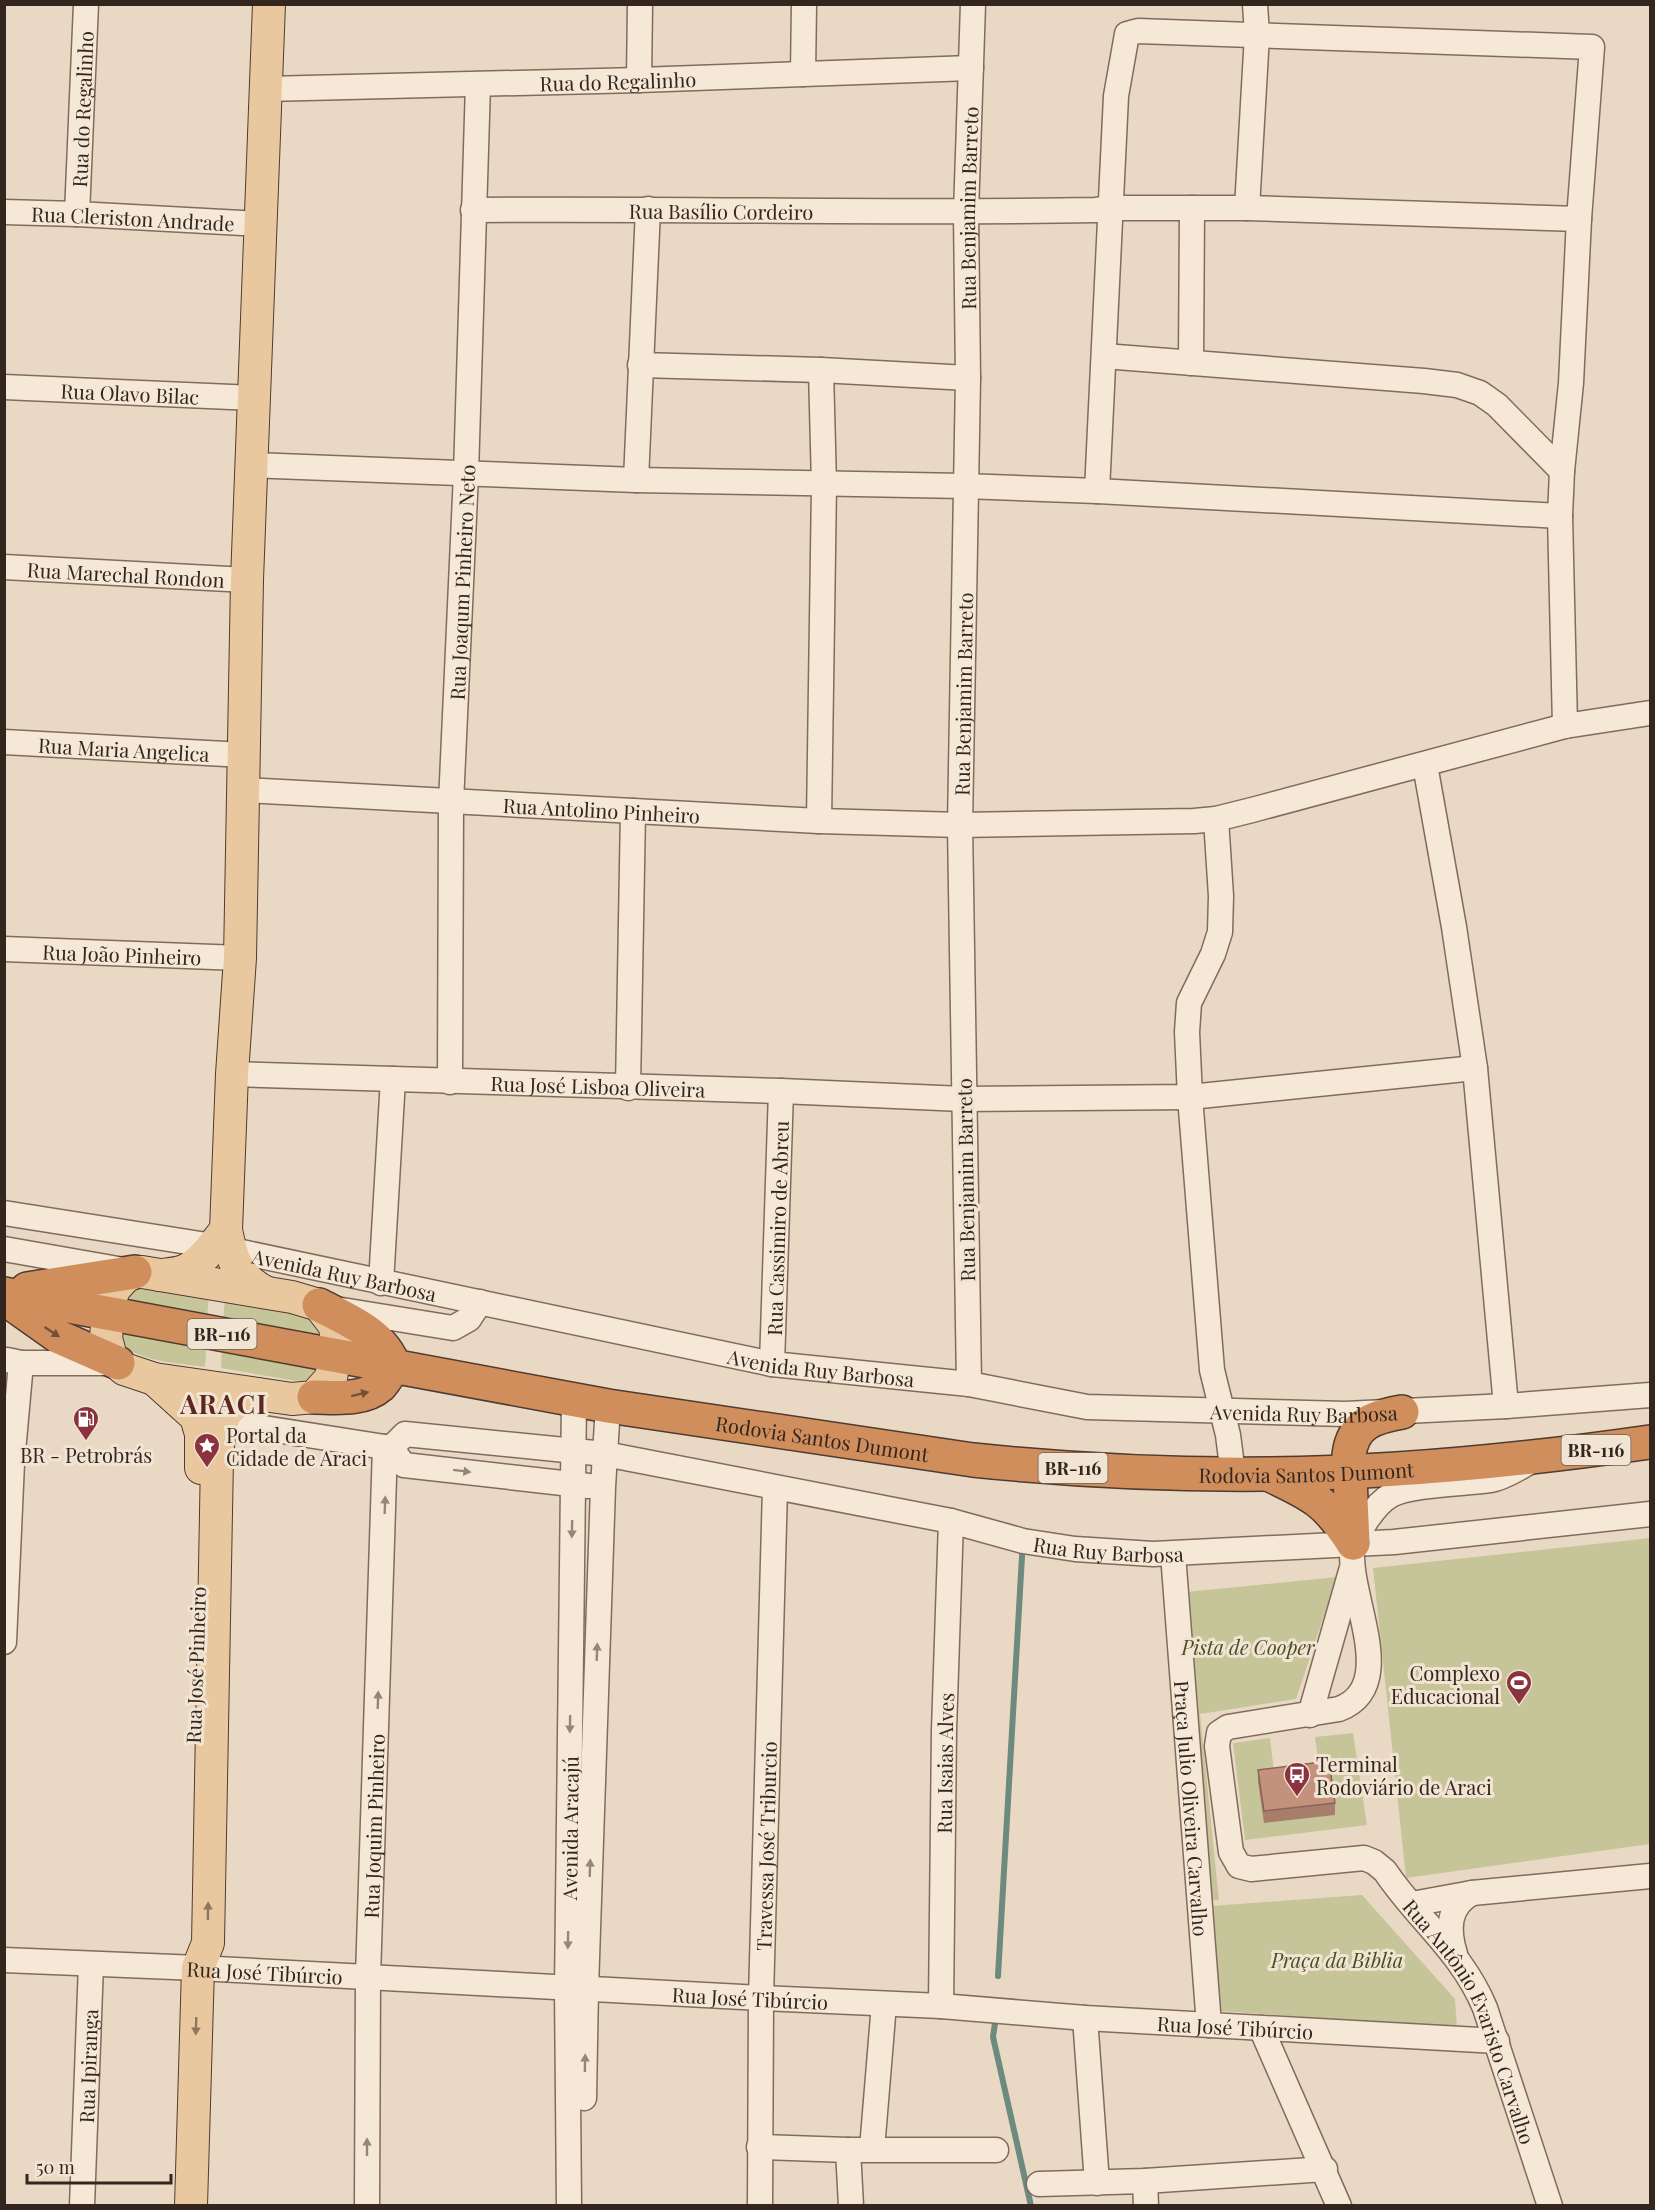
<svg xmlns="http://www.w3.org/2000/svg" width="1655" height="2210" font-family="'Playfair Display',serif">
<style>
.green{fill:#c6c599}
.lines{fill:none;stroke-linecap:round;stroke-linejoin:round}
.stream{stroke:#6d8a7f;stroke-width:6}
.minor-casing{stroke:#826b5c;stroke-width:27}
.major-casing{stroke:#503b30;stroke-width:34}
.highway-casing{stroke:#503b30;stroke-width:36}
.minor{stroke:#f5e8d6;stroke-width:24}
.major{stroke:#e9c89f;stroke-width:32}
.highway{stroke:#d08e5c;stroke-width:33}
.wall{fill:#a97d6c}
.building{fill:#c4917d;stroke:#896658;stroke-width:1.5}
.oneway{fill:#725037}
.oneway2{fill:#94877a}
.oneway3{fill:#8e775f}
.labels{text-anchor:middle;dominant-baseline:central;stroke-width:6;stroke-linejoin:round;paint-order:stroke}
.shield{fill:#f1e4d2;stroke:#6c5f55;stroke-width:1.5}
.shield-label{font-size:18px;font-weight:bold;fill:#33261f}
.street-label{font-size:20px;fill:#33261f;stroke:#f1e4d2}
.poi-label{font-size:20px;fill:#33261f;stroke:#f1e4d2;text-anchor:start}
.park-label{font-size:20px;font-style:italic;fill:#494e27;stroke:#f1e4d2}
.district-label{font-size:26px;font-weight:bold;letter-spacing:1.5px;fill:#5c2722;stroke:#f1e4d2}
</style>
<rect width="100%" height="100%" fill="#e9d9c4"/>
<g class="green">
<path d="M 133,1286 L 209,1295 L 207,1318 L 117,1305 Z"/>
<path d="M 225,1297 L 312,1317 L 326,1344 L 223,1322 Z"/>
<path d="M 117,1325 L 207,1340 L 205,1367 C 177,1363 144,1362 121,1345 Z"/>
<path d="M 222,1346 L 323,1363 L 308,1383 L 221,1368 Z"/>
<path d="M 1650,1538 L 1650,1844 L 1406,1878 L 1373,1568 Z"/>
<path d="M 1337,1577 L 1296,1699 L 1200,1714 L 1219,1900 L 1209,1901 L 1176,1593 Z"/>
<path d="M 1353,1733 L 1367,1825 L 1245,1840 L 1233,1743 L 1270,1738 L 1275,1780 L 1258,1782 L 1265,1823 L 1320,1774 L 1315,1737 Z"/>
<path d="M 1362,1895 L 1455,1999 L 1457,2028 L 1220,2011 L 1211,1906 Z"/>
</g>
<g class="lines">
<g class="stream">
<path d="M 998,1976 L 1022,1556"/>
<path d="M 995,2023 L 993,2037 L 1031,2206"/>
</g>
<defs>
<g id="minor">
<path d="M 803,74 L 804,4"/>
<path d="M 639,80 L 640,4"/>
<path id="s1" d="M 266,89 L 639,80 L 971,68"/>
<path d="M 1247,208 L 1257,35 L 1255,4"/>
<path id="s2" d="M 473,210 C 681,208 889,214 1096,210 L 1111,208 L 1247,208 L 1579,219"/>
<path id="s3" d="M 4,212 L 77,214 L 260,224"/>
<path id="s4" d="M 77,214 L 86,4"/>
<path d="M 1104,356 L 1424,381 L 1457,385 L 1480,393 L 1497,405 L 1562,471"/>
<path d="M 1191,363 L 1192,208"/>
<path d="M 640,365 L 821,370 L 968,378"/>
<path id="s5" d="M 4,387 L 254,398"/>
<path d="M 251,465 L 636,480 L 964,486 L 1097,491 L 1560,516"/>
<path d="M 636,480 L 648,209"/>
<path d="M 1097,491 L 1116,96 L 1127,34 L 1138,31 L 1592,47 L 1579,219 L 1571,383 L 1562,471 L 1560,516 L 1565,726"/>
<path id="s6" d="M 4,567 L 247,580"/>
<path id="s7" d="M 4,742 L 244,755"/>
<path d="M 1425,765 L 1454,927 L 1475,1068 L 1506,1406"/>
<path id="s8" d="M 244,790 L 819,821 L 960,825 L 1194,821 L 1216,819 L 1252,810 L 1565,726 L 1650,713"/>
<path d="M 1216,819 L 1221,896 L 1220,932 L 1213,954 L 1189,1003 L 1187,1032 L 1190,1097 L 1212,1370 L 1228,1435 L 1233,1474"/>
<path d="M 819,821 L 824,485 L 821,370"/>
<path id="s9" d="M 4,949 L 240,958"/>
<path id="s10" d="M 232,1074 L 781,1091 L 963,1099 L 1190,1097 L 1475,1068"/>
<path id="s11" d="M 450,1082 L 451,803 L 466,474 L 478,84"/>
<path d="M 628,1088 L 633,811"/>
<path id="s12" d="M 4,1213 L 213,1246 L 772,1364 L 969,1384 L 1087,1407 L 1345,1414 L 1506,1406 L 1650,1395"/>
<path d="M 4,1249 L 118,1269"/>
<path d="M 381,1283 L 393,1079"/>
<path d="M 342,1310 L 453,1328 L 469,1319 L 480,1302"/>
<path d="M 7,1360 L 21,1363 L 113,1363"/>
<path id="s13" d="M 772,1364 L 781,1091"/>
<path id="s14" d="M 969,1384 L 960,825 L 968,378 L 966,213 L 973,4"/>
<path d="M 206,1419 L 391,1448 L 404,1465 L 589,1486"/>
<path id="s15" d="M 391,1448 L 405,1434 L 605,1454 L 951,1521 L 1023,1541 L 1075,1549 L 1153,1554 L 1394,1542 L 1650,1514"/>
<path id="s16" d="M 1528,1463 C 1517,1469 1503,1478 1491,1480 C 1465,1484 1413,1484 1391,1495 C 1382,1500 1372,1512 1366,1521 C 1362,1528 1355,1537 1353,1545 C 1344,1592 1402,1685 1339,1709 L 1228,1727 L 1219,1733 L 1217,1746 L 1231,1852 L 1239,1866 L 1251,1869 L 1364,1858 L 1374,1862 L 1385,1871 C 1417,1919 1462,1952 1485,2008 L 1550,2206"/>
<path id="s17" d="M 1173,1554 L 1209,2025"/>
<path d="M 4,1642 L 12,1463 L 21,1363"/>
<path d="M 1310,1715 L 1351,1571"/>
<path d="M 1412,1904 L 1472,1893 L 1650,1876"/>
<path d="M 1455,1954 C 1448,1931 1447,1906 1472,1893"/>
<path id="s18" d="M 4,1960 L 198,1968 L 761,1998 L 941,2006 L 1085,2018 L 1497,2041"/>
<path id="s19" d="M 941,2006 L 944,1730 L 951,1521"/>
<path d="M 1085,2018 L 1097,2183"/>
<path d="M 1261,2028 L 1339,2206"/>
<path d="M 584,2098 L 586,1988 L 603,1487 L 608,1406"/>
<path d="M 759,2147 L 848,2150 L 996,2150"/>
<path d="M 872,2149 L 884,2004"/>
<path d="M 848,2150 L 851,2206"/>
<path d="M 1145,2181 L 1146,2206"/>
<path d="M 1039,2184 L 1145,2181 L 1325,2169"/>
<path id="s20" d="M 82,2206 L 91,1964"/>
<path id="s21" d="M 367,2206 L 368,1977 L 385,1447"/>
<path id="s22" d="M 569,2206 L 567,1988 L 574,1400"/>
<path id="s23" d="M 760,2206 L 761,1998 L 775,1488"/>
</g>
<g id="major">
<path d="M 135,1272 L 142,1272 L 292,1297 L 319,1305 L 335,1326 L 337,1344 L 331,1378 L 314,1397 L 292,1399 L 154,1379 L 124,1369 L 111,1357 L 106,1338 L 108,1312 L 109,1301 L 115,1288 L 125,1277 Z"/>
<path d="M 160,1275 C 168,1274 177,1274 184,1271 C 201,1264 214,1244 226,1230"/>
<path d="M 265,1292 C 237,1277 232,1260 226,1230 L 232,1074 L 240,958 L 247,580 L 269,4"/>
<path d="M 154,1379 L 196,1417 L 201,1434 L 201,1468"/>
<path d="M 191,2206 L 198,1968 L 208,1943 L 217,1459 C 220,1423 218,1405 257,1394"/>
</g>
<g id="highway">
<path d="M 27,1289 L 135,1272"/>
<path id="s24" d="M 4,1294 L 608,1406 L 973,1460 C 1070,1470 1169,1475 1267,1474 C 1395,1473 1524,1460 1650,1442"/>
<path d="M 4,1298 L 59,1337 L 118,1363"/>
<path d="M 319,1305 C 348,1320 383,1334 394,1366"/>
<path d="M 314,1397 C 334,1397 363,1401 380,1386 C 385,1381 390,1372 394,1366"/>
<path d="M 1270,1475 C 1313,1495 1327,1502 1353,1543"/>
<path d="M 1353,1543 L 1349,1455 C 1353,1423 1374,1417 1402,1412"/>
</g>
</defs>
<use href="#minor" class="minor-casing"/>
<use href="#major" class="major-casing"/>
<use href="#highway" class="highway-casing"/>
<use href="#minor" class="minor"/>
<use href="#major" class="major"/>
<use href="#highway" class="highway"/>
</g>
<path class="wall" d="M 1258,1770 L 1335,1803 L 1335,1815 L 1264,1823 L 1258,1782 Z"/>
<path class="building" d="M 1329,1761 L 1335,1803 L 1264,1811 L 1258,1770 Z"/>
<defs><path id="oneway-solid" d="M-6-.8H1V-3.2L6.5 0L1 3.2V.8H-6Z" transform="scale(1.5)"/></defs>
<g class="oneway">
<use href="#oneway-solid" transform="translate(52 1332) rotate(33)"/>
<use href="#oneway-solid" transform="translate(360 1394) rotate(-14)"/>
</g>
<g class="oneway2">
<use href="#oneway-solid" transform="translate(462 1471) rotate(7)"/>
<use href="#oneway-solid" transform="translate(385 1505) rotate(-88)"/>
<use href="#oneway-solid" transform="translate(572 1529) rotate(91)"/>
<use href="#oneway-solid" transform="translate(597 1652) rotate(-88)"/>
<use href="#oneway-solid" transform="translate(378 1700) rotate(-88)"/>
<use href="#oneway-solid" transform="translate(570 1724) rotate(91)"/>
<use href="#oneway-solid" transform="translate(590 1868) rotate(-88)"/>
<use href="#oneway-solid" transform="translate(568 1940) rotate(91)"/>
<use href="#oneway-solid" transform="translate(585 2063) rotate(-89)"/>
<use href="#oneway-solid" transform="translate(367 2147) rotate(-90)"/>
</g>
<g class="oneway3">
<use href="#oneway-solid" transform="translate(208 1911) rotate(-89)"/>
<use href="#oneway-solid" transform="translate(196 2026) rotate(92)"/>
</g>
<defs>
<symbol id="fuel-pin" viewBox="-11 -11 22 30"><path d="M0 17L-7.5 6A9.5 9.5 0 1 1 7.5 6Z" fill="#8b323f" stroke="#f1e4d2"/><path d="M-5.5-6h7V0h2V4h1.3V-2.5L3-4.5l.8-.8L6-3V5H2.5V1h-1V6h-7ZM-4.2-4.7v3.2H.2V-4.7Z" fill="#fff"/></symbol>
<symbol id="sight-pin" viewBox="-11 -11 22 30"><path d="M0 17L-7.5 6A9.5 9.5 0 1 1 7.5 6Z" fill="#8b323f" stroke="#f1e4d2"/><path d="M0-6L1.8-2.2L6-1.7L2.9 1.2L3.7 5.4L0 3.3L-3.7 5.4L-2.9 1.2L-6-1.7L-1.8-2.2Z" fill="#fff"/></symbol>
<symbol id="stadium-pin" viewBox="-11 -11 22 30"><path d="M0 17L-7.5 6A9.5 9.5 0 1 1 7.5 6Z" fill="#8b323f" stroke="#f1e4d2"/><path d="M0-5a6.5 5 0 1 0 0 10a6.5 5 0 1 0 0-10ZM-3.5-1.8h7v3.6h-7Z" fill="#fff"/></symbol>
<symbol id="bus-pin" viewBox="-11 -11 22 30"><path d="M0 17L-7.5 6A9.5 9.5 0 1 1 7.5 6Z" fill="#8b323f" stroke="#f1e4d2"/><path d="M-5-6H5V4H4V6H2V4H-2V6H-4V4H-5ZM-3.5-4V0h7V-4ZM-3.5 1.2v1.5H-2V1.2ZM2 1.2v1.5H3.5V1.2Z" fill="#fff"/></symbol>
</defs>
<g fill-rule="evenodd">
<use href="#fuel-pin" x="71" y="1404" width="30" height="40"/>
<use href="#sight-pin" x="192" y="1431" width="30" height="40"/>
<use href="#stadium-pin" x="1504" y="1668" width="30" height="40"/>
<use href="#bus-pin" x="1282" y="1760" width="30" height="40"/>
</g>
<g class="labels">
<g class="shield">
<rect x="187.5" y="1319" width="69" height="30" rx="4.5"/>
<rect x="1561.5" y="1435" width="69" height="30" rx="4.5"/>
<rect x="1038.5" y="1453" width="69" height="30" rx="4.5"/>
</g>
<g class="shield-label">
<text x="222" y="1334">BR-116</text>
<text x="1596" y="1450">BR-116</text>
<text x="1073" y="1468">BR-116</text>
</g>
<g class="street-label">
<text stroke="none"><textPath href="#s1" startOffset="352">Rua do Regalinho</textPath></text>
<text stroke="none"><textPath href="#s4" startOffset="105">Rua do Regalinho</textPath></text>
<text stroke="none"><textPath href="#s14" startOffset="1176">Rua Benjamim Barreto</textPath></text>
<text stroke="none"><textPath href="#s2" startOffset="248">Rua Basílio Cordeiro</textPath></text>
<text stroke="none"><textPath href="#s3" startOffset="129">Rua Cleriston Andrade</textPath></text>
<text stroke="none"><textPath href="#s5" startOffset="126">Rua Olavo Bilac</textPath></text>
<text stroke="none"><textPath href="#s6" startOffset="122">Rua Marechal Rondon</textPath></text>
<text stroke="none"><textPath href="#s11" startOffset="500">Rua Joaqum Pinheiro Neto</textPath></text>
<text stroke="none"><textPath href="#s14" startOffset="690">Rua Benjamim Barreto</textPath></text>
<text stroke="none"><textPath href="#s7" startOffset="120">Rua Maria Angelica</textPath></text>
<text stroke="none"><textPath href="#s8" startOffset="358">Rua Antolino Pinheiro</textPath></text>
<text stroke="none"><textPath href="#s9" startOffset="118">Rua João Pinheiro</textPath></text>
<text stroke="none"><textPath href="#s10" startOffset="366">Rua José Lisboa Oliveira</textPath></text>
<text transform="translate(965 1180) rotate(-91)">Rua Benjamim Barreto</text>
<text stroke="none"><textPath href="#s13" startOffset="136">Rua Cassimiro de Abreu</textPath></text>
<text stroke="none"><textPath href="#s12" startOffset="346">Avenida Ruy Barbosa</textPath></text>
<text stroke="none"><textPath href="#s12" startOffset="832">Avenida Ruy Barbosa</textPath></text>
<text stroke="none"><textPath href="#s12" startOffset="1318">Avenida Ruy Barbosa</textPath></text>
<text stroke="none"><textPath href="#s24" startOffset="831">Rodovia Santos Dumont</textPath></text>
<text stroke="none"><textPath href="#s24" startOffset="1317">Rodovia Santos Dumont</textPath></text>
<text stroke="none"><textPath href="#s15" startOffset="734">Rua Ruy Barbosa</textPath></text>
<text transform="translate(195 1665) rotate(-88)">Rua José Pinheiro</text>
<text stroke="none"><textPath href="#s19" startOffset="243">Rua Isaias Alves</textPath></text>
<text stroke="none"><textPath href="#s17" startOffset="255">Praça Julio Oliveira Carvalho</textPath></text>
<text stroke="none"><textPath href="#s21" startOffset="380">Rua Joquim Pinheiro</textPath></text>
<text stroke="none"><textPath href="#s22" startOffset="378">Avenida Aracajú</textPath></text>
<text stroke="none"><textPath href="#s23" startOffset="360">Travessa José Triburcio</textPath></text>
<text stroke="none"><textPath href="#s18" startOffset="261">Rua José Tibúrcio</textPath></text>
<text stroke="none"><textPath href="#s18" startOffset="747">Rua José Tibúrcio</textPath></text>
<text stroke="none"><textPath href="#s16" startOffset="970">Rua Antônio Evaristo Carvalho</textPath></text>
<text stroke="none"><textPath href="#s18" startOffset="1233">Rua José Tibúrcio</textPath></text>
<text stroke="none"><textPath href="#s20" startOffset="140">Rua Ipiranga</textPath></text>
</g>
<g class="poi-label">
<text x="226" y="1434">Portal da<tspan x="226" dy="23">Cidade de Araci</tspan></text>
<text x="86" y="1454" text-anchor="middle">BR - Petrobrás</text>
<text x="1500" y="1672" text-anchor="end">Complexo<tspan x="1500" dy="23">Educacional</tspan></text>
<text x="1316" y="1763">Terminal<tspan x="1316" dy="23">Rodoviário de Araci</tspan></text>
</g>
<g class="park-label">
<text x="1248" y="1646">Pista de Cooper</text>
<text x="1337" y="1959">Praça da Biblia</text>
</g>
<g class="district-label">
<text x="224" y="1403">ARACI</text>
</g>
</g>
<rect width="1655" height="2210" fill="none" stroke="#33261f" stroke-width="12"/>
<path d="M27 2174v9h144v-9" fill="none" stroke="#33261f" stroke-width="3"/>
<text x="36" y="2174" font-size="18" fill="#33261f" stroke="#f1e4d2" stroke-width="4.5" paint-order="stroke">50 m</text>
</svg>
